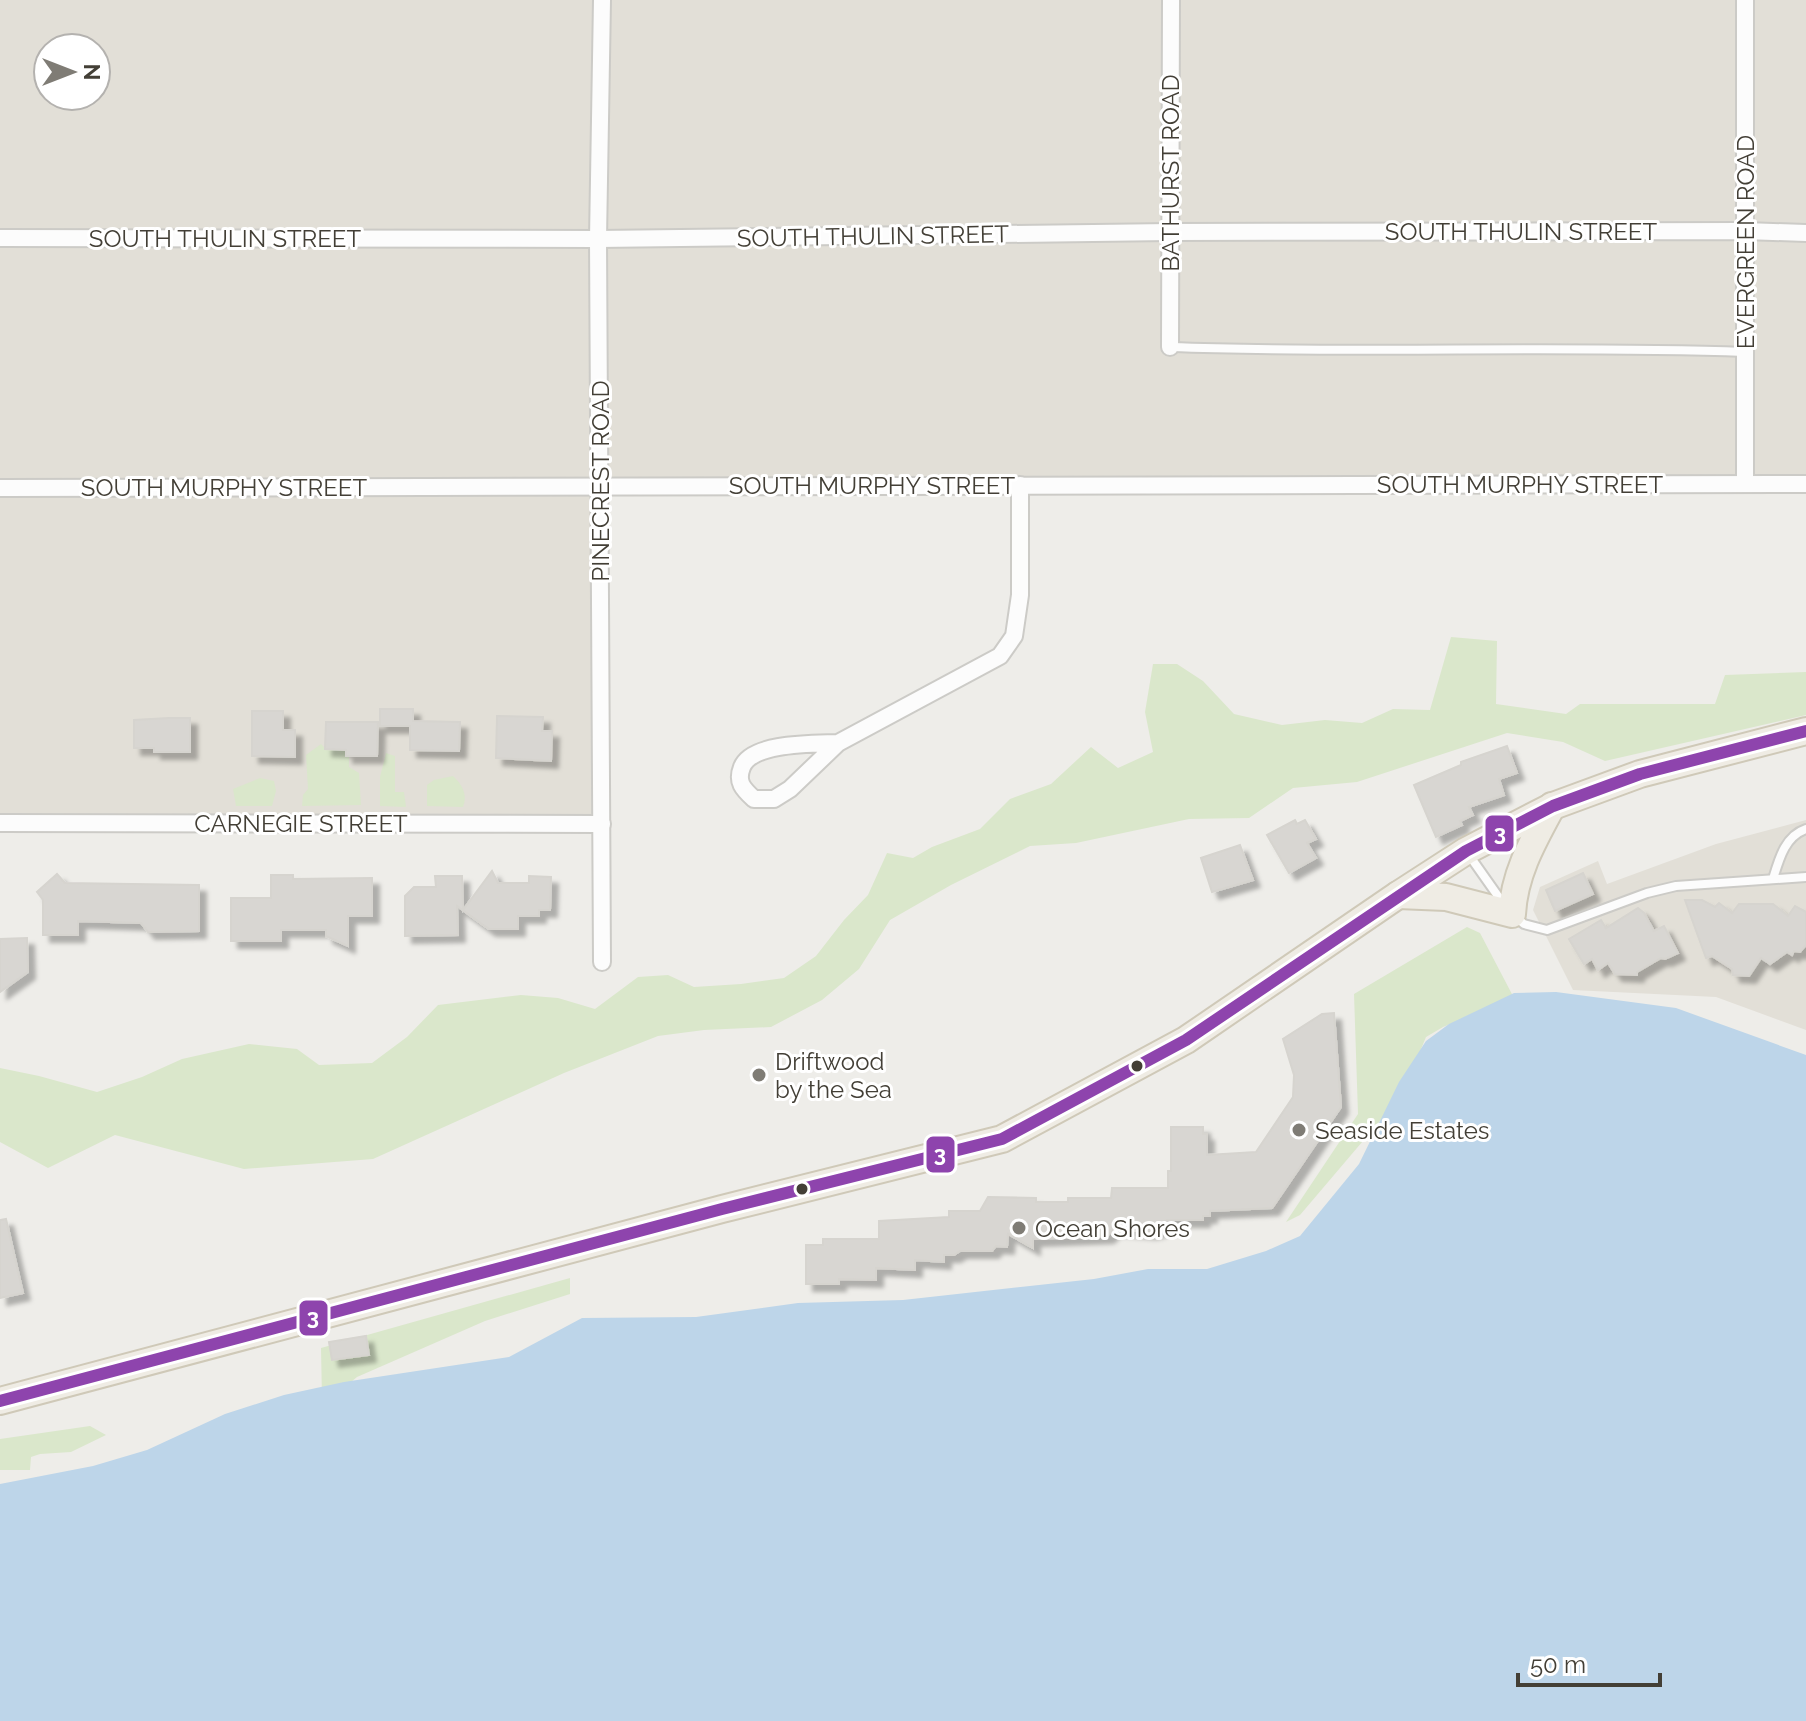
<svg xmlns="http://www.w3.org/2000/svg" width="1806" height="1721" font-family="Raleway,sans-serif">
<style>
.residential{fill:#e2dfd7;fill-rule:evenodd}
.green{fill:#dae7cb}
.water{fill:#bdd5e9}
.building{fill:#d8d6d2;stroke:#d6d4cf;stroke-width:2;filter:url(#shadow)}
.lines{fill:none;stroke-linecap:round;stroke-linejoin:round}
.lane-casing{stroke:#cccbc7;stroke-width:12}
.street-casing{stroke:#cccbc7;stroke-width:20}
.primary-casing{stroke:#cfc9b8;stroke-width:30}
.lane{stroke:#fcfcfc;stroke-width:8}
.street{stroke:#fcfcfc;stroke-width:16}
.primary{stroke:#efece4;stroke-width:26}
.bus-1-casing{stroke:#fff;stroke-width:18}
.bus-1{stroke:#8e44ad;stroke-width:12}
.bus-dot{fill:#433f36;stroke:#fff;stroke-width:3}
.poi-dot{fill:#7f7c75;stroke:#fff;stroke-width:3}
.labels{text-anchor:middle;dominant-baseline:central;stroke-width:6;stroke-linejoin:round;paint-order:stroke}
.street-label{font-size:24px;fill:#433f36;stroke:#fff}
.poi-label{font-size:24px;fill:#433f36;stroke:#fff;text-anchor:start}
.line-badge{stroke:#fff;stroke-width:3}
.badge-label{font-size:22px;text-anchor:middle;font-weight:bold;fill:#fff}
</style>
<defs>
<filter id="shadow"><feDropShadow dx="7" dy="7" stdDeviation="2" flood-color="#0004"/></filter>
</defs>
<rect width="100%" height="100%" fill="#eeede9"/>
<g class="residential">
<path d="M 0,0 L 1806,0 L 1806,484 L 602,486 L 602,824 L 0,823 ZM 48,48 L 96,48 L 96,96 L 48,96 Z"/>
<path d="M 1806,820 L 1806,1030 L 1716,997 L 1573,990 L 1533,910 L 1540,887 L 1598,861 L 1607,884 L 1716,844 Z"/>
</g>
<g class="green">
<path d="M 1451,637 L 1497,641 L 1496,704 L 1566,714 L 1580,704 L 1715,704 L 1725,675 L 1806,672 L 1806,715 L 1605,761 L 1563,742 L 1507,733 L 1357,782 L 1293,788 L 1249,818 L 1189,819 L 1076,843 L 1030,846 L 951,885 L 890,920 L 859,969 L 822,1000 L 771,1027 L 704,1030 L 658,1036 L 564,1073 L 373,1159 L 244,1169 L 115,1135 L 48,1168 L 0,1142 L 0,1068 L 39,1076 L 97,1092 L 142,1077 L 182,1059 L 249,1044 L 297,1049 L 319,1065 L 372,1063 L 407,1037 L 438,1005 L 521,995 L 558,998 L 595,1009 L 638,977 L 668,975 L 694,987 L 741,984 L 784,978 L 816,956 L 844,920 L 868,895 L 887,853 L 913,858 L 932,847 L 980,829 L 1010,799 L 1051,784 L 1091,747 L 1118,768 L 1153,752 L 1145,712 L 1153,664 L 1177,664 L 1203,681 L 1234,714 L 1282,725 L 1325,720 L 1362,723 L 1393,709 L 1430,710 Z"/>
<path d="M 321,744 L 326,749 L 346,750 L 346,755 L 349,756 L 349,767 L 359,773 L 361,805 L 302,806 L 303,795 L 308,789 L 306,755 Z"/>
<path d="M 386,753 L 395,756 L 395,792 L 404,792 L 406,807 L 380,806 L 380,777 Z"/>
<path d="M 453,776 C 462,784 468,795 463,807 L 427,806 L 427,785 L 434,780 Z"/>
<path d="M 260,778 L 274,781 L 276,791 L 272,806 L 236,806 L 233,789 Z"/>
<path d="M 1467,927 L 1480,933 L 1514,998 L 1443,1027 L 1426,1037 L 1402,1095 L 1300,1215 L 1286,1222 L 1358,1114 L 1354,994 Z"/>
<path d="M 570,1278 L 570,1294 L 485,1321 L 357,1377 L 345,1387 L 322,1399 L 321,1348 Z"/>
<path d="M 90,1426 L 106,1435 L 71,1452 L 40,1454 L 31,1457 L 30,1470 L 0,1470 L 0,1439 Z"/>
</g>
<path class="water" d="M 1556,992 L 1676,1008 L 1806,1055 L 1806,1721 L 0,1721 L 0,1484 L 93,1466 L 147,1450 L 225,1414 L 284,1395 L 344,1382 L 509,1357 L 582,1318 L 696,1317 L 798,1303 L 903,1300 L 1094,1279 L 1148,1269 L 1207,1269 L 1266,1251 L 1300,1236 L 1359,1164 L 1399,1082 L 1426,1041 L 1449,1024 L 1514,993 Z"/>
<g class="building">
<path d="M 380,709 L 413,709 L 413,721 L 460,722 L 459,751 L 410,750 L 410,726 L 380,726 Z"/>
<path d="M 252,711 L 283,711 L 283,730 L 295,730 L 295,757 L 252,756 Z"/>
<path d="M 497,716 L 543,717 L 542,731 L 552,731 L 551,761 L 496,758 Z"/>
<path d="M 169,718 L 190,718 L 190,752 L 154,752 L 154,748 L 134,748 L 134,720 Z"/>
<path d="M 326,722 L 378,722 L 377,756 L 346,756 L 346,750 L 325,749 Z"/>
<path d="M 1507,746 L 1517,773 L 1499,779 L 1504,795 L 1469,807 L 1473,815 L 1460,821 L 1462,825 L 1436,837 L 1414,785 L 1461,765 L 1461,762 Z"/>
<path d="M 1295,820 L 1297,824 L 1305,820 L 1316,839 L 1307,843 L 1316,858 L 1289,873 L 1267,835 Z"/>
<path d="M 1240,845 L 1253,880 L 1212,892 L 1201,858 Z"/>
<path d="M 492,871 L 498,883 L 529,883 L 529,876 L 551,877 L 550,910 L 539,910 L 539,916 L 518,916 L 518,929 L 489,929 L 457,906 L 458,935 L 405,936 L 405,896 L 414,887 L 436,887 L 435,876 L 462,876 L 463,910 Z"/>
<path d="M 1583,873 L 1593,894 L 1555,911 L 1546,890 Z"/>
<path d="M 57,874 L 65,883 L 199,885 L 199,931 L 148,932 L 141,923 L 78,921 L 78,935 L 43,935 L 43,900 L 37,892 Z"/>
<path d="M 271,875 L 293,875 L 293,879 L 372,878 L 372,916 L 348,916 L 348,946 L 326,936 L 326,930 L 281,930 L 281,941 L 231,941 L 231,898 L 271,898 Z"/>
<path d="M 1685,900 L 1702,900 L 1715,907 L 1719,903 L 1732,913 L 1739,904 L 1773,904 L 1788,916 L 1795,906 L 1806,912 L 1806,945 L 1800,952 L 1794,951 L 1792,955 L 1787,952 L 1770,964 L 1761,958 L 1749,976 L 1733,975 L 1732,969 L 1712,956 L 1706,958 Z"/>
<path d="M 1638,908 L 1644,913 L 1654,931 L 1664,926 L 1678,953 L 1665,959 L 1661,958 L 1637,972 L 1637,975 L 1615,974 L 1608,963 L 1598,970 L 1592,959 L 1584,964 L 1569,939 L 1601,920 L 1606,928 Z"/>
<path d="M 27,938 L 28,972 L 0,992 L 0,939 Z"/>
<path d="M 1334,1013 L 1341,1107 L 1272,1208 L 1210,1211 L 1210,1216 L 1203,1216 L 1203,1220 L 1167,1220 L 1158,1230 L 1149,1232 L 1114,1229 L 1107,1236 L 1033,1239 L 1033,1248 L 1008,1234 L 1007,1247 L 996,1246 L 992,1251 L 960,1251 L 954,1255 L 944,1255 L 944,1262 L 915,1260 L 915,1270 L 876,1268 L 876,1280 L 839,1279 L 839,1284 L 806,1284 L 806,1245 L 823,1245 L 823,1239 L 879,1239 L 879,1221 L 949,1217 L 949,1211 L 980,1211 L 988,1197 L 1036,1198 L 1036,1202 L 1068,1202 L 1068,1198 L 1111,1198 L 1112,1188 L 1168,1188 L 1168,1171 L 1171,1171 L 1171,1127 L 1203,1127 L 1203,1134 L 1207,1134 L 1207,1155 L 1256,1152 L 1293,1097 L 1294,1075 L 1283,1039 L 1322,1014 Z"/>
<path d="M 6,1219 L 23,1293 L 0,1298 L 0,1220 Z"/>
<path d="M 366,1336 L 369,1355 L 332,1360 L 329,1342 Z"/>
</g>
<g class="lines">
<defs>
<g id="lane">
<path d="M 1170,347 C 1362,354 1553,345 1745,352"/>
<path d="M 1469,855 L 1505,906"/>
<path d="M 1773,879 C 1779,859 1785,836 1806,829"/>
<path d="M 1514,916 L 1524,924 L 1547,930 L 1647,893 L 1676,886 L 1806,877"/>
</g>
<g id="street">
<path d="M 0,238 L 598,239 L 1170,232 L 1745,231 L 1806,233"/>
<path d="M 1170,347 L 1171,0"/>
<path d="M 1745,484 L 1745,0"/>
<path d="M 0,488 L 1806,484"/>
<path d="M 838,743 C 815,744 752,742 742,767 C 736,782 743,789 754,799 L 774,799 L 790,789 L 838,743 L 1000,656 L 1014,636 L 1020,595 L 1020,485"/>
<path d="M 0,823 L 602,824"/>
<path d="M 602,962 L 598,239 L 602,0"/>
</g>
<g id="primary">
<path d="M 1398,895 L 1446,897 L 1512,914 C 1514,874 1533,841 1552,806"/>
<path d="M 0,1401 L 722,1209 L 1002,1139 L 1186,1040 L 1398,895 L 1466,851 L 1553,806 L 1640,774 L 1806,731"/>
</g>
</defs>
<use href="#lane" class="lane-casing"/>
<use href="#street" class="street-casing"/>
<use href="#primary" class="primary-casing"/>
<use href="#lane" class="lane"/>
<use href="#street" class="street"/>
<use href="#primary" class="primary"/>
<defs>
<path id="bus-1" d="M 0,1401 L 722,1209 L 1002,1139 L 1186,1040 L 1466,851 L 1553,806 L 1640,774 L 1806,731"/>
</defs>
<use href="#bus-1" class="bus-1-casing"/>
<use href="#bus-1" class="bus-1"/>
</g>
<g class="bus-dot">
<circle cx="1137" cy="1066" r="7"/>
<circle cx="802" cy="1189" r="7"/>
</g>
<g class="poi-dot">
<circle cx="759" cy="1075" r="8"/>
<circle cx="1299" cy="1130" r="8"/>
<circle cx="1019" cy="1228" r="8"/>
</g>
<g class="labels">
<g class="street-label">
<text transform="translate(1170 173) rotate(-90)">BATHURST ROAD</text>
<text x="1521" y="231">SOUTH THULIN STREET</text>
<text transform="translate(873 236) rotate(-1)">SOUTH THULIN STREET</text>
<text x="225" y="238">SOUTH THULIN STREET</text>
<text transform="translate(1745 242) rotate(-90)">EVERGREEN ROAD</text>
<text transform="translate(600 481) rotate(-90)">PINECREST ROAD</text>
<text x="1520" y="484">SOUTH MURPHY STREET</text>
<text x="872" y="485">SOUTH MURPHY STREET</text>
<text x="224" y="487">SOUTH MURPHY STREET</text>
<text x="301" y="823">CARNEGIE STREET</text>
</g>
<g class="poi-label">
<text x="775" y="1061">Driftwood<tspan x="775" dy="28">by the Sea</tspan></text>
<text x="1315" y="1130">Seaside Estates</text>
<text x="1035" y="1228">Ocean Shores</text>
</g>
</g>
<g class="line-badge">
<rect x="1484" y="814" width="31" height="39" rx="8" fill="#8e44ad"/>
<rect x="925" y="1135" width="31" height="39" rx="8" fill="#8e44ad"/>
<rect x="298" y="1299" width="31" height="38" rx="8" fill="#8e44ad"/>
</g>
<g class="badge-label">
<text x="1500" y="841">3</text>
<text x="940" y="1162">3</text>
<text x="313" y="1325">3</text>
</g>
<g transform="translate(72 72) rotate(90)"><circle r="38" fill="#ffffff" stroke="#b4b2af" stroke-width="2"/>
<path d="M0-6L14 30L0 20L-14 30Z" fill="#7f7c75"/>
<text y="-12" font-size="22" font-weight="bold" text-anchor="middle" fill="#433f36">N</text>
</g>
<path d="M1518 1673v12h142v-12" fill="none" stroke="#433f36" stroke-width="4"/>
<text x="1530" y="1673" font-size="24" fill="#433f36" stroke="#ffffff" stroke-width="6" paint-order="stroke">50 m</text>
</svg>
